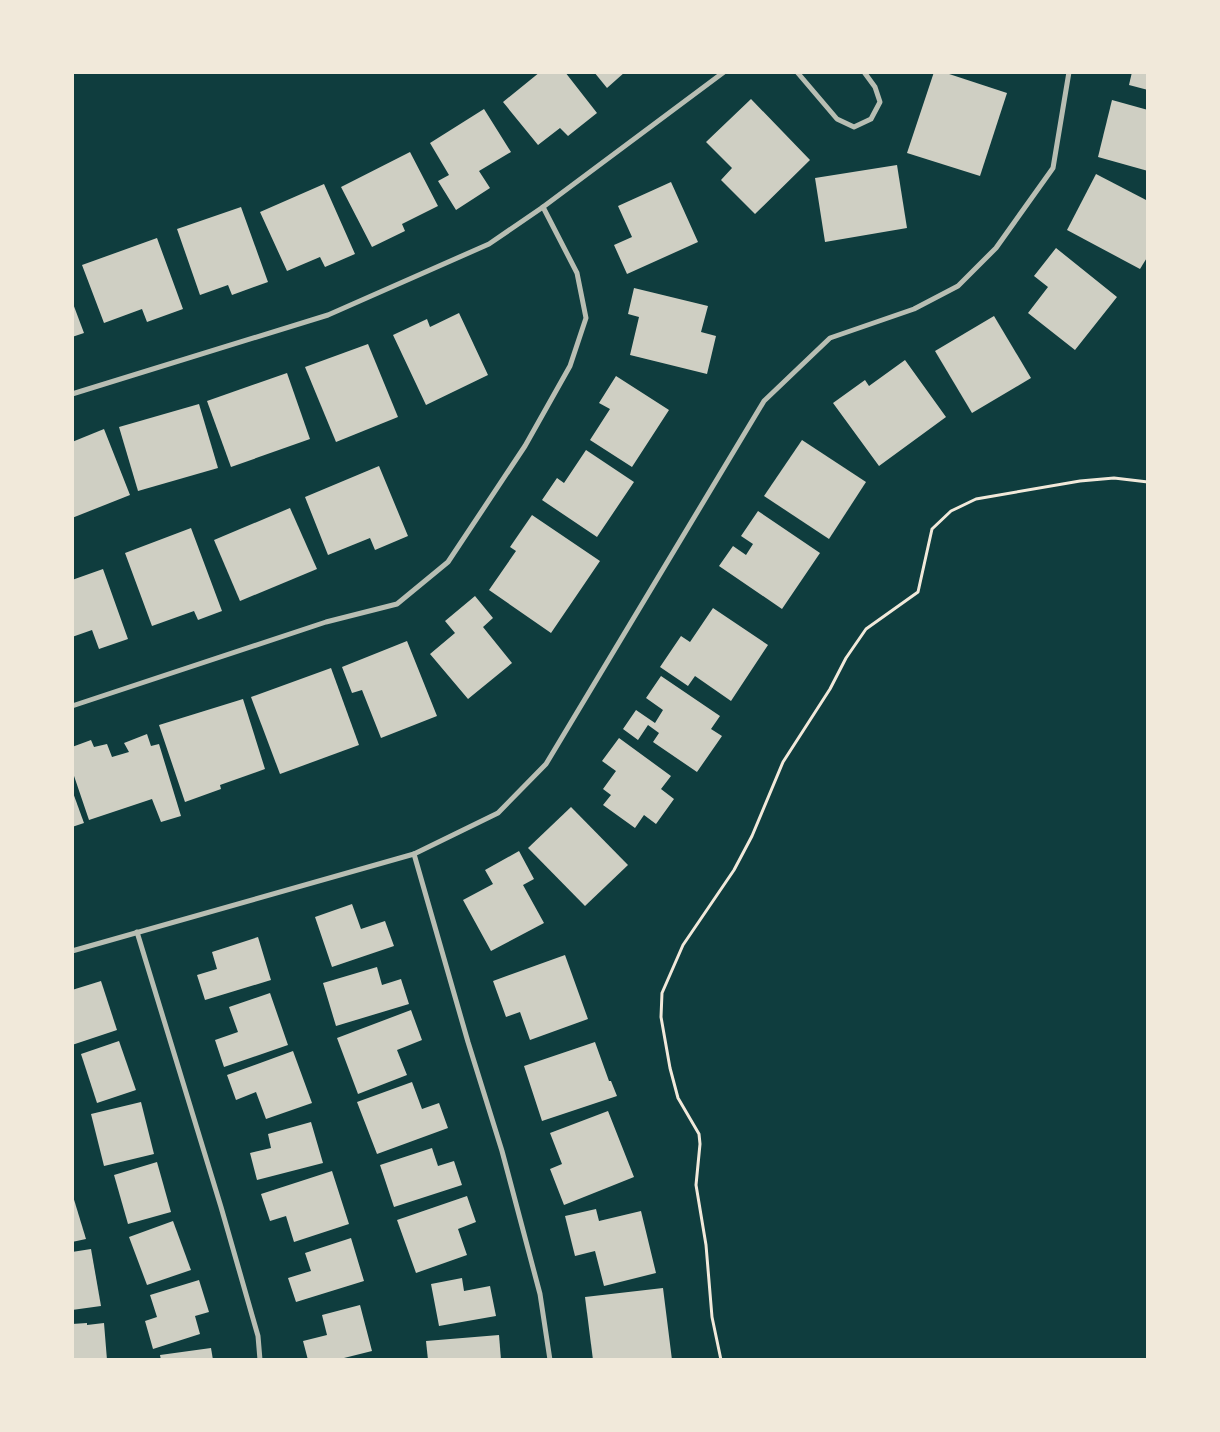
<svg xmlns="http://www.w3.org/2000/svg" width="1220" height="1432" font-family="'Roboto Condensed',sans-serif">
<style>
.building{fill:#cfcfc3}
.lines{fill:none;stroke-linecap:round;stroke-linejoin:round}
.path{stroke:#f1e9da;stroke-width:3}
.minor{stroke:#b8beb3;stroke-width:5}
</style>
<rect width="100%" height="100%" fill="#0f3d3e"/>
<g class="building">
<path d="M 540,72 L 565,72 L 597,113 L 568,136 L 560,128 L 538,145 L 503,102 Z"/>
<path d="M 594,72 L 625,72 L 607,88 Z"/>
<path d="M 934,72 L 943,72 L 1007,93 L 980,176 L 907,153 Z"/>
<path d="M 1132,72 L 1148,72 L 1148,90 L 1129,85 Z"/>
<path d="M 751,99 L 810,160 L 755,214 L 721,180 L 732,168 L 706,142 Z"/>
<path d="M 1112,100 L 1148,110 L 1148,171 L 1098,157 Z"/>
<path d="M 484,109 L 511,152 L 479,171 L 490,188 L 456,210 L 438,181 L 449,175 L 430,143 Z"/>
<path d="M 410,152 L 438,206 L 402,224 L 405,231 L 372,247 L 341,187 Z"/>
<path d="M 897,165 L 907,228 L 825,242 L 815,178 Z"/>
<path d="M 1096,174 L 1148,201 L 1148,256 L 1140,269 L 1067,230 Z"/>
<path d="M 671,182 L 698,242 L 627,274 L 614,245 L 632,237 L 618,206 Z"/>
<path d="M 324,184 L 355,254 L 325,267 L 320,257 L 287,271 L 260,212 Z"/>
<path d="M 241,207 L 268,282 L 232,295 L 228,285 L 200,295 L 177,229 Z"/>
<path d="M 157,238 L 183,309 L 147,322 L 142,309 L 104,323 L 82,265 Z"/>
<path d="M 1056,248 L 1117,297 L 1075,350 L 1028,313 L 1048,287 L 1034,276 Z"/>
<path d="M 634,288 L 708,306 L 701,332 L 716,336 L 707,374 L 630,355 L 639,317 L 628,314 Z"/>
<path d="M 72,301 L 84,333 L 72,337 Z"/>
<path d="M 459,313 L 488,375 L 426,405 L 393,335 L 427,319 L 430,327 Z"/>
<path d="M 994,316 L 1031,378 L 972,413 L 935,351 Z"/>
<path d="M 368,344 L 398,417 L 336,442 L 305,367 Z"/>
<path d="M 905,360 L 946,417 L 879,466 L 833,403 L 865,380 L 869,386 Z"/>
<path d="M 287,373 L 310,439 L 231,467 L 207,401 Z"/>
<path d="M 616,376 L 669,410 L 632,467 L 590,440 L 610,409 L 599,403 Z"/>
<path d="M 199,404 L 218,468 L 138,491 L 119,427 Z"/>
<path d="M 104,429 L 130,495 L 72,518 L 72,442 Z"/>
<path d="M 802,440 L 866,482 L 829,539 L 764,496 Z"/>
<path d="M 586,450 L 634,482 L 597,537 L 542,500 L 557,478 L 564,483 Z"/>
<path d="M 379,466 L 408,536 L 375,550 L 370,538 L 328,555 L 305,497 Z"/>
<path d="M 290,508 L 317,569 L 240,601 L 214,540 Z"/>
<path d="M 758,511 L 820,553 L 782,609 L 719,566 L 733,546 L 746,555 L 753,544 L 741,536 Z"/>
<path d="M 532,515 L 600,561 L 551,633 L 489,590 L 516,551 L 510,547 Z"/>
<path d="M 191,528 L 222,611 L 198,620 L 194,611 L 152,626 L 125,553 Z"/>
<path d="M 103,569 L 128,639 L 99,649 L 92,630 L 72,637 L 72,580 Z"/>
<path d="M 475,596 L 493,618 L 483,627 L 512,663 L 468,699 L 430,654 L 455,633 L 445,621 Z"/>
<path d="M 713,608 L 768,645 L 731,701 L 695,676 L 688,686 L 660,667 L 681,636 L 690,642 Z"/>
<path d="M 407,641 L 437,716 L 381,738 L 362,690 L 352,693 L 342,667 Z"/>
<path d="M 331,668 L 359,745 L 280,774 L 251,697 Z"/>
<path d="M 661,676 L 720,716 L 711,729 L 722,736 L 697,772 L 653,742 L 659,733 L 648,725 L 638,740 L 623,729 L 636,710 L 655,723 L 663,710 L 646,698 Z"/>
<path d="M 243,699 L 265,769 L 220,785 L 221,789 L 185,802 L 159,725 Z"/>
<path d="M 147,734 L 151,746 L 159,744 L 181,816 L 161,822 L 152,799 L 89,820 L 72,770 L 72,747 L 91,740 L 94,747 L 107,744 L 112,757 L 129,752 L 124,743 Z"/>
<path d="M 619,738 L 671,776 L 661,789 L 674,799 L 656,824 L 644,815 L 635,828 L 603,805 L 611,795 L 603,789 L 616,771 L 602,761 Z"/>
<path d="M 72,790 L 84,823 L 72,827 Z"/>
<path d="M 571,807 L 628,865 L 585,906 L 528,848 Z"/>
<path d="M 519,851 L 534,879 L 523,885 L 544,923 L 491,951 L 463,900 L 493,884 L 485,870 Z"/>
<path d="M 352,904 L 361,929 L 385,921 L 394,946 L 332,967 L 315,917 Z"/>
<path d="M 258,937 L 271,980 L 205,1000 L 197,975 L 217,969 L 212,952 Z"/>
<path d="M 565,955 L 588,1019 L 530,1040 L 520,1012 L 506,1017 L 493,981 Z"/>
<path d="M 377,967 L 382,985 L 401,979 L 409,1004 L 336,1026 L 323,983 Z"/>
<path d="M 101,981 L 117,1030 L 72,1045 L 72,990 Z"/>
<path d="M 270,993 L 288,1045 L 224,1067 L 215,1040 L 238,1032 L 229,1007 Z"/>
<path d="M 411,1010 L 422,1040 L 397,1050 L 407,1075 L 358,1094 L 337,1038 Z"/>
<path d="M 119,1041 L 136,1090 L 97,1103 L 81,1054 Z"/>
<path d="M 595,1042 L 609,1081 L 611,1081 L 617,1096 L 542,1121 L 524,1066 Z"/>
<path d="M 293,1051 L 312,1103 L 266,1119 L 256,1092 L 236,1100 L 227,1075 Z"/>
<path d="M 412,1082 L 422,1109 L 439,1103 L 448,1128 L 377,1154 L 357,1102 Z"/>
<path d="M 141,1102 L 154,1154 L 104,1166 L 91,1114 Z"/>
<path d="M 608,1111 L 634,1177 L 564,1205 L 550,1169 L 562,1164 L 550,1133 Z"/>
<path d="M 311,1122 L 323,1163 L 257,1180 L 250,1153 L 271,1148 L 268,1134 Z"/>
<path d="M 432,1148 L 438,1166 L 454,1161 L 462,1185 L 394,1207 L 380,1165 Z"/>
<path d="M 157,1162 L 171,1212 L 128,1224 L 114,1175 Z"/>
<path d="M 332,1171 L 349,1224 L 294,1242 L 286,1216 L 270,1221 L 261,1194 Z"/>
<path d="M 72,1193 L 86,1239 L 72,1242 Z"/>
<path d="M 467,1196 L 476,1222 L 458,1229 L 467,1255 L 416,1273 L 397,1220 Z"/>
<path d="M 596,1209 L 599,1221 L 641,1211 L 656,1273 L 604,1286 L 595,1251 L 575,1256 L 565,1216 Z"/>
<path d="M 173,1221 L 191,1270 L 147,1285 L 129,1237 Z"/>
<path d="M 351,1238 L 364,1281 L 296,1302 L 288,1278 L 311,1271 L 305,1253 Z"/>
<path d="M 91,1249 L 101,1306 L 72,1310 L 72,1252 Z"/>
<path d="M 462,1278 L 464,1291 L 490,1286 L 496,1316 L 439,1326 L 431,1284 Z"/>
<path d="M 199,1280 L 209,1312 L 195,1316 L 200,1334 L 153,1349 L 145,1321 L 157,1317 L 150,1295 Z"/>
<path d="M 663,1288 L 672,1360 L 593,1360 L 585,1297 Z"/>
<path d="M 360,1305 L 372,1351 L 336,1360 L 308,1360 L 303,1341 L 327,1335 L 322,1315 Z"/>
<path d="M 87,1323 L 87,1325 L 104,1323 L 107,1360 L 72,1360 L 72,1324 Z"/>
<path d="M 499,1335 L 501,1360 L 428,1360 L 426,1341 Z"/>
<path d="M 211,1348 L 213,1360 L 161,1360 L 160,1355 Z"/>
</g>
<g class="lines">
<path class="path" d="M 721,1360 L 712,1317 L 706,1245 L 696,1185 L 700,1144 L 699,1134 L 678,1098 L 670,1068 L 661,1017 L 662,993 L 683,945 L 734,870 L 752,836 L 783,762 L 830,689 L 846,658 L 866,629 L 918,592 L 932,529 L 951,511 L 976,499 L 1080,481 L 1114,478 L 1148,482"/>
<g class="minor">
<path d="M 797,72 L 837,119 L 854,127 L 871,119 L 880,102 L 875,87 L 864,72"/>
<path d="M 72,394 L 328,315 L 489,244 L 543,207 L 724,72"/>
<path d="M 72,706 L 326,622 L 397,604 L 448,562 L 525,446 L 570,366 L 586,318 L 577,273 L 543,207"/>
<path d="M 414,854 L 468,1042 L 502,1151 L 540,1294 L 550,1360"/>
<path d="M 137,932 L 221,1207 L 258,1336 L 260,1360"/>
<path d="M 72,951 L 414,854 L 498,813 L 546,764 L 764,401 L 830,338 L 914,309 L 958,286 L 996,248 L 1053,168 L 1069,72"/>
</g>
</g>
<rect width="1220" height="1432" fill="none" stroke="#f1e9da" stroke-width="148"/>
</svg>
